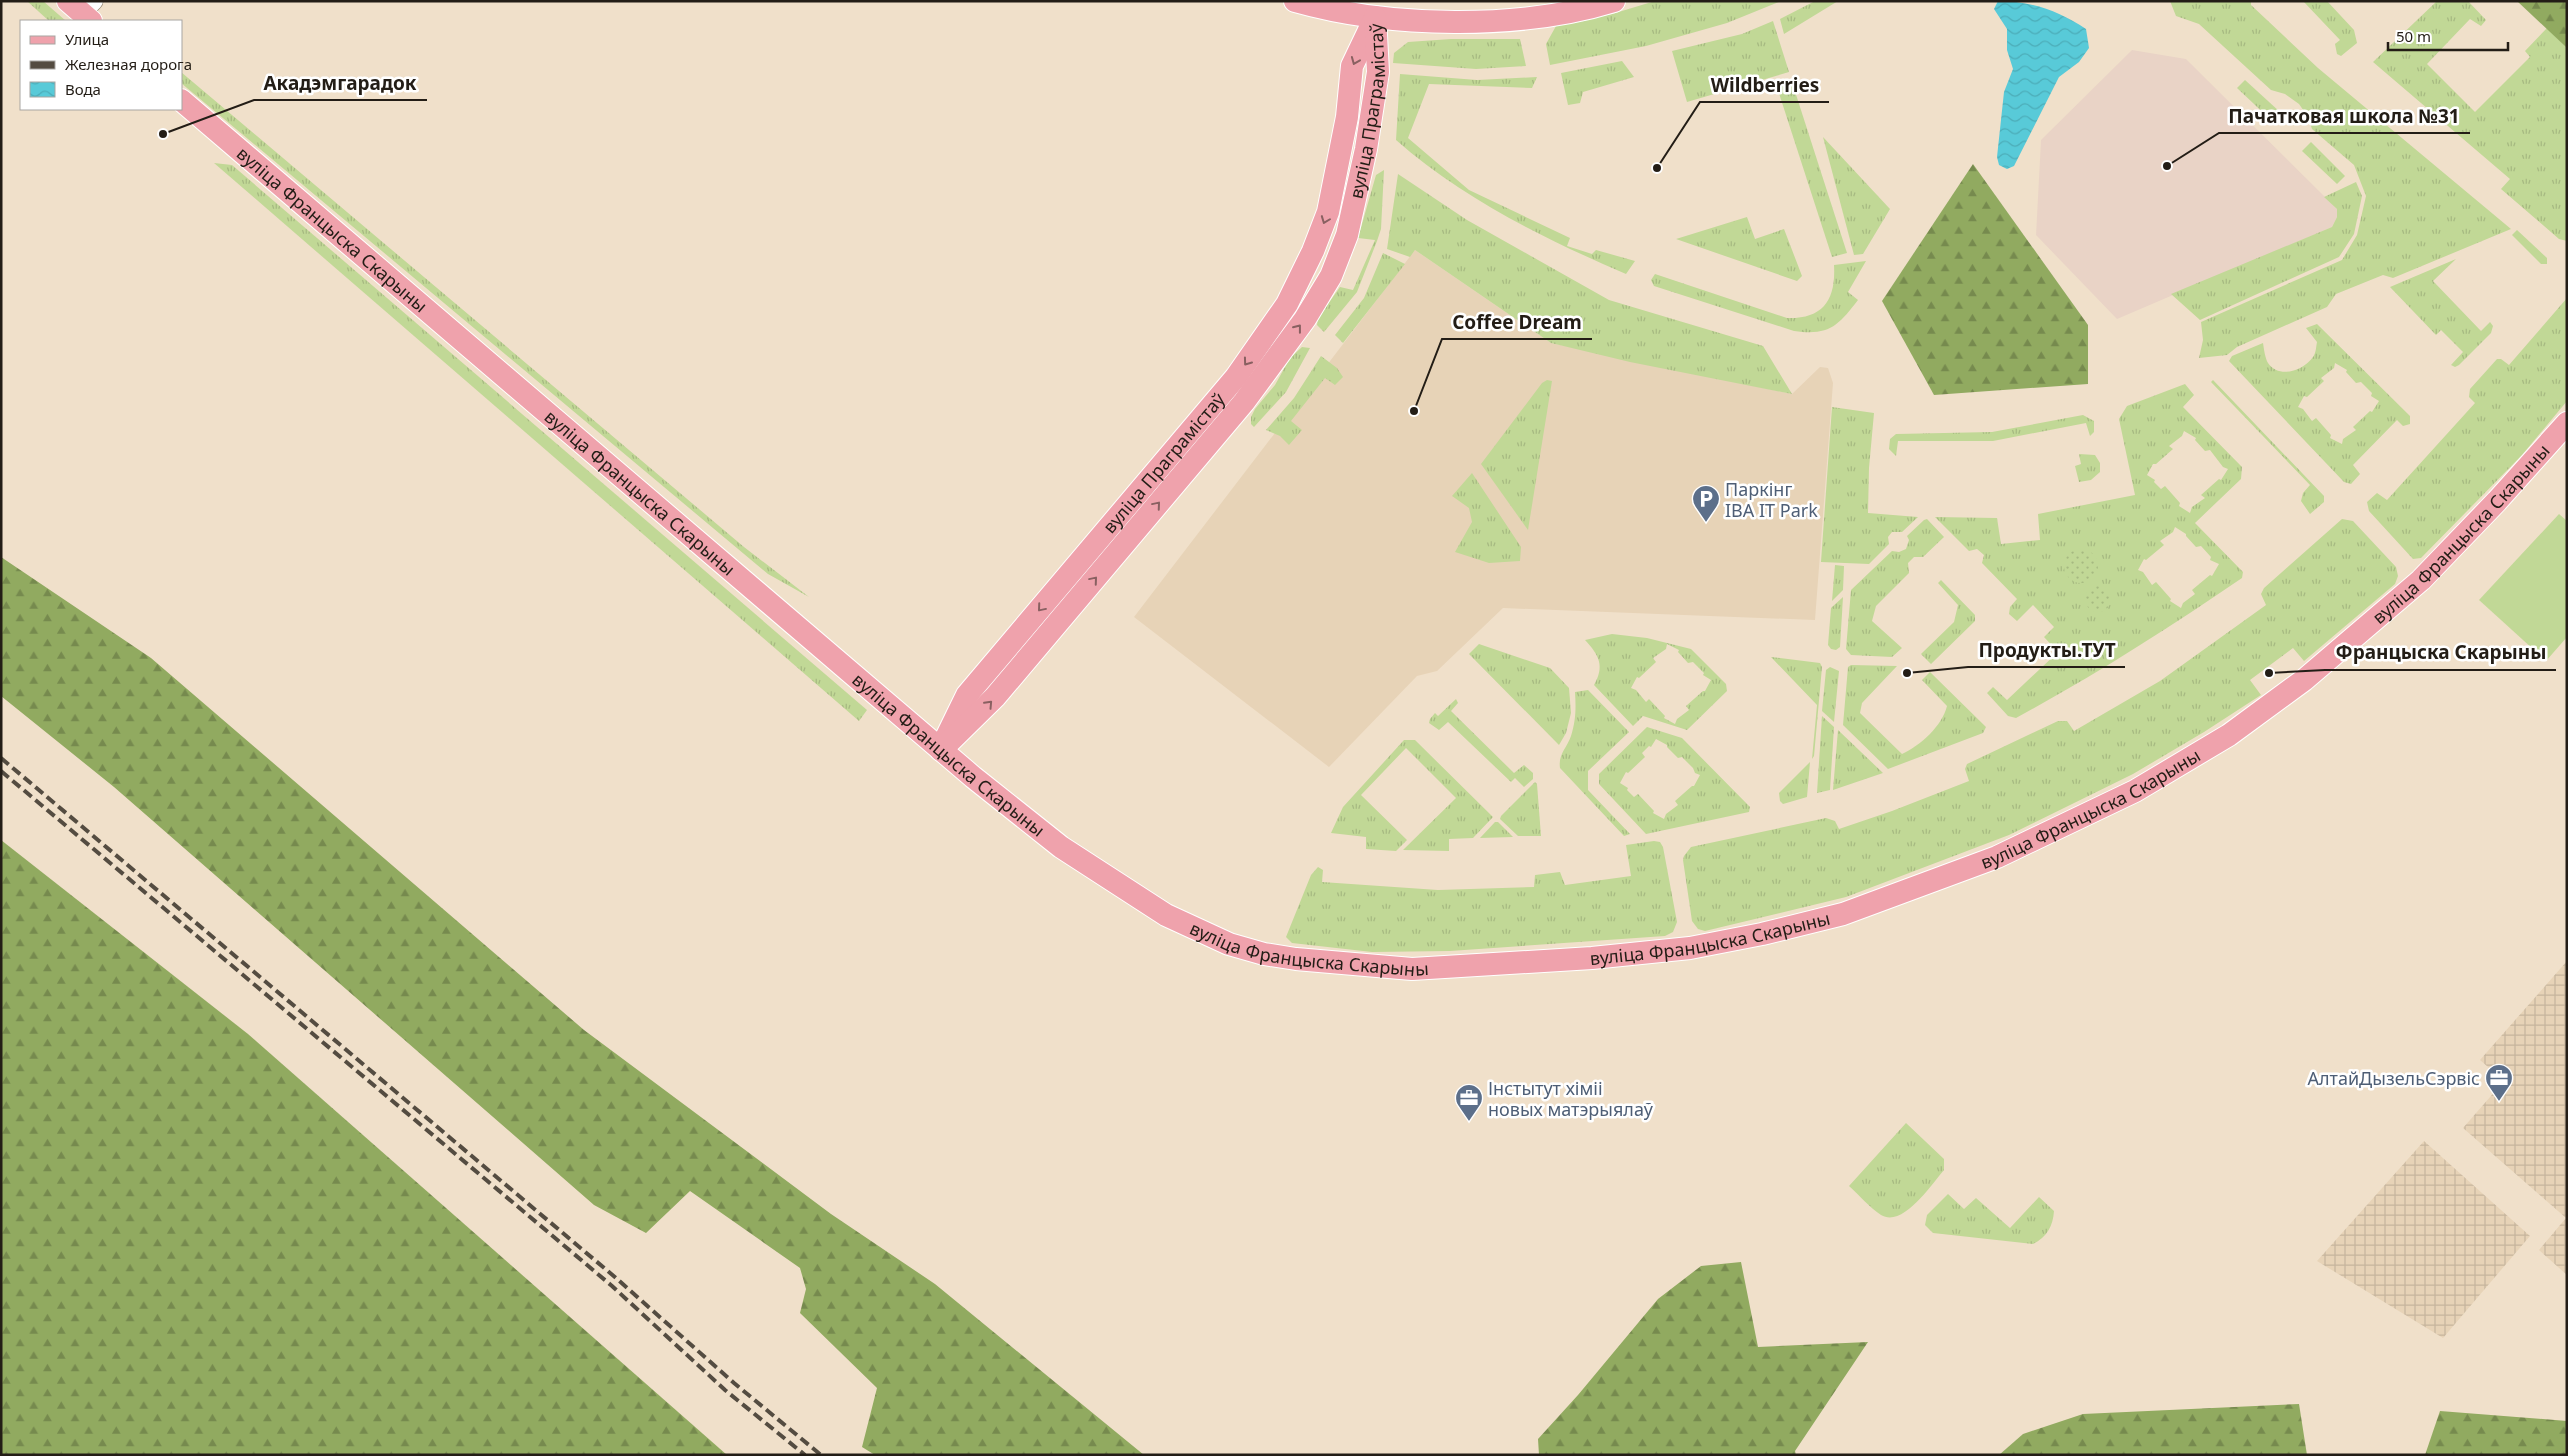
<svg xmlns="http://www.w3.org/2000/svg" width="2568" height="1456" font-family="'Noto Sans',sans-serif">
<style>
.built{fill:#e7d3b7}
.industrial{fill:url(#industrial-grid)}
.education{fill:#e9d3c6}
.grass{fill:url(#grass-tufts);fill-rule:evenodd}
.forest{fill:url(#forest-firs)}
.park{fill:url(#park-dots)}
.garden{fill:#c1d896}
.water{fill:url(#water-waves)}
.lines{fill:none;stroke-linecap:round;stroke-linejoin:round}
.minor-casing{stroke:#8f816d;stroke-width:19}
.major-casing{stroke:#fff;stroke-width:24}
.minor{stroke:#fff;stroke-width:18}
.major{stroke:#efa2ac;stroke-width:22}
.rail{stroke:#544c41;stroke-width:4;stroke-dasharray:10 5;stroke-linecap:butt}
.oneway{stroke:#896061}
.labels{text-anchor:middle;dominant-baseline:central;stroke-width:5;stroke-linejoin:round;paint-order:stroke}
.street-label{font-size:18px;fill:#231d16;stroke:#fff}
.service-label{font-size:18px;fill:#4e5e75;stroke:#fff;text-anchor:start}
.leader{fill:none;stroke:#231d16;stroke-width:2}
.callout-dot{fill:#231d16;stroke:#fff;stroke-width:2}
.callout-label{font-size:19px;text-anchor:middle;font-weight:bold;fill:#231d16;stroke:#fff;stroke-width:5;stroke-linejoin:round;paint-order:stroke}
</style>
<defs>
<pattern id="industrial-grid" width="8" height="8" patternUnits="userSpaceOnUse" patternTransform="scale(1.25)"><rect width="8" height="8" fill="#e7d3b7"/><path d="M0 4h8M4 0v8" fill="none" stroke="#c6b59d"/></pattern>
<pattern id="grass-tufts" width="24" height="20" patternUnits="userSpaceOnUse" patternTransform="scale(1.25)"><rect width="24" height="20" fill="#c1d896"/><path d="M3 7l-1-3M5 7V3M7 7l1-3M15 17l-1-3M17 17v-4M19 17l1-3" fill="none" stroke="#a6b981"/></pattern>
<pattern id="forest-firs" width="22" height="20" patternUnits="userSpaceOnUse" patternTransform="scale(1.25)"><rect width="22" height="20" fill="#91aa60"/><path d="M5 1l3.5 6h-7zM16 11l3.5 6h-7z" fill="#768a4e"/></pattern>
<pattern id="park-dots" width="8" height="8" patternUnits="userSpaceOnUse" patternTransform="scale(1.25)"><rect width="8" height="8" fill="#c1d896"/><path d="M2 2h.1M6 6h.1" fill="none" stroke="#a6b981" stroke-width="1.8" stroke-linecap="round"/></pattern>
<pattern id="water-waves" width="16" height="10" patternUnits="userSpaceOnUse" patternTransform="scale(1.25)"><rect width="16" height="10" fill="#58cad8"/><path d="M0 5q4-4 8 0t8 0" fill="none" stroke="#4cadb9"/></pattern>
</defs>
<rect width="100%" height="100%" fill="#f0e0ca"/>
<path class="built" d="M 1415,250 L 1551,343 L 1792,394 L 1820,367 L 1828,368 L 1833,383 L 1815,620 L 1503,608 L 1437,671 L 1417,676 L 1329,767 L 1134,617 Z"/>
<g class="industrial">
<path d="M 2567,961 L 2567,1275 L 2539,1250 L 2566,1218 L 2463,1128 L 2504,1081 L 2480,1060 Z"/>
<path d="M 2424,1141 L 2530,1236 L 2443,1338 L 2317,1261 Z"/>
</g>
<path class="education" d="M 2132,50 L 2186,59 L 2337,209 L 2337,217 L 2332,227 L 2117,319 L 2036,235 L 2041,140 Z"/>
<g class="grass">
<path d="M 27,1 L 43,1 L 66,21 L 49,21 Z"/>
<path d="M 1655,1 L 1781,1 L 1727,23 L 1646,46 L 1550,65 L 1546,44 L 1556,26 L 1612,14 Z"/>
<path d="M 1815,1 L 1838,1 L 1784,34 L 1780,19 Z"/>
<path d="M 2170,1 L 2251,1 L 2251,5 L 2318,68 L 2511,229 L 2393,278 L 2383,275 L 2336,294 L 2327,307 L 2237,347 L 2227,355 L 2199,358 L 2203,340 L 2201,322 L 2342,260 L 2357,235 L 2366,196 L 2354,165 L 2312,129 L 2308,117 L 2299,104 L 2285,94 L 2271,90 L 2199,24 L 2176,16 Z"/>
<path d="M 2303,1 L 2327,1 L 2354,30 L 2357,43 L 2341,56 L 2337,54 L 2335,44 L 2340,40 Z"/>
<path d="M 2437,1 L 2468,1 L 2486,20 L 2481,26 L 2470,19 L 2427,64 L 2475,112 L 2530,57 L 2525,51 L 2547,28 L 2567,48 L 2567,241 L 2559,239 L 2501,189 L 2510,179 L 2373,62 Z"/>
<path d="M 1773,21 L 1789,72 L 1687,102 L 1672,51 L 1742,34 Z"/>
<path d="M 1451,39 L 1520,39 L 1526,66 L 1476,69 L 1393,63 L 1394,53 L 1408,42 Z"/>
<path d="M 1622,61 L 1634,77 L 1583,92 L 1580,103 L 1568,105 L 1561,73 Z"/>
<path d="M 181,72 L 744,547 L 809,597 L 768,574 L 181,83 Z"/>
<path d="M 1400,74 L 1477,80 L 1537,77 L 1532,88 L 1429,84 L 1408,138 L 1469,190 L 1570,238 L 1567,246 L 1592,254 L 1596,250 L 1635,261 L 1626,274 C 1545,239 1463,199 1396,140 Z"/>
<path d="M 1791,79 L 1847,253 L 1832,257 L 1776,84 Z"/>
<path d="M 2245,80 L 2280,112 L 2272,121 L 2237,88 Z"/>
<path d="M 1823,137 L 1890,209 L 1863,254 L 1854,255 Z"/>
<path d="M 2311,142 L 2345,176 L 2337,184 L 2302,151 Z"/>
<path d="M 214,163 L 232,165 L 867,710 L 859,721 Z"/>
<path d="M 1384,170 L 1381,229 L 1377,241 L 1357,292 L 1324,332 L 1317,325 L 1318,318 L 1340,287 L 1353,290 L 1375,240 L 1358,238 L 1376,175 Z"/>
<path d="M 1398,174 L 1467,220 L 1609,300 L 1763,346 L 1792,394 L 1630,362 L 1551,343 L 1415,250 L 1410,257 L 1387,249 Z"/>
<path d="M 2356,182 L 2362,196 L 2354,234 L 2339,257 L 2200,320 L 2171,294 L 2332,227 L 2337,217 L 2337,209 L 2324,197 Z"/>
<path d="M 1747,217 L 1755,239 L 1784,229 L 1802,276 L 1797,281 L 1676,239 Z"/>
<path d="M 2517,230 L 2547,258 L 2547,264 L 2541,264 L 2512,235 Z"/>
<path d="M 1383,253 L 1405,264 L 1343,343 L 1335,335 L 1364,298 Z"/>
<path d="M 2456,259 L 2433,281 L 2481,331 L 2490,322 L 2493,326 L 2491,333 L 2459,365 L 2455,367 L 2451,365 L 2463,352 L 2441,330 L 2436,335 L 2390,287 Z"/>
<path d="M 1866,261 L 1848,292 L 1858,300 C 1838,326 1829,336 1794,331 L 1654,286 L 1651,280 L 1655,274 L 1787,318 C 1823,319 1836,300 1834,265 Z"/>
<path d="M 2567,298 L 2567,401 L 2522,455 L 2421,558 L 2413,559 L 2369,511 L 2367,502 L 2377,493 L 2387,500 L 2475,403 L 2469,397 L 2470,389 L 2497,359 L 2501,359 L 2509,365 Z"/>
<path d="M 2317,324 L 2410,416 L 2410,424 L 2403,426 L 2397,420 L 2353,465 L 2360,474 L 2351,484 L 2344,482 L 2229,361 L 2232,356 L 2263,343 C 2264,349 2265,358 2268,363 C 2279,379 2303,371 2313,357 C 2316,353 2316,347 2317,342 L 2306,328 ZM 2335,363 L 2347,370 L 2346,372 L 2356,383 L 2361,382 L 2372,393 L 2371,396 L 2379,401 L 2372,412 L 2370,411 L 2353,427 L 2356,430 L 2343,439 L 2342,444 L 2330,438 L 2331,435 L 2316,418 L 2312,421 L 2303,409 L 2298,407 L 2304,396 L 2307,397 L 2324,381 L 2321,378 L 2334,368 Z"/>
<path d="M 1302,347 L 1310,348 L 1286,392 L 1254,427 L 1251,424 L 1251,417 L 1255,409 L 1275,385 L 1290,358 Z"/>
<path d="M 1321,356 L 1337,368 L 1343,377 L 1335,385 L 1325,378 L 1291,421 L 1302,430 L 1289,445 L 1280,436 L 1266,430 L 1294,398 Z"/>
<path d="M 1547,380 L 1552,381 L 1528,530 L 1481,464 L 1542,383 Z"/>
<path d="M 2213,380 L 2324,496 L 2324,502 L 2310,514 L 2301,501 L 2303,493 L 2310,485 L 2211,382 Z"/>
<path d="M 2185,384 L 2194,395 L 2183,407 L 2242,467 L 2241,479 L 2195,523 L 2243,572 L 2242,578 C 2169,628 2095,675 2016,718 L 2008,716 L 1987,693 L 1993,687 L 2007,700 L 2058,652 L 2044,637 L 2054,627 L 2033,605 L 2017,621 L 2009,614 L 2010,607 L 2017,599 L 1982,563 L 1984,555 L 1977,549 L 1969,551 L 1935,517 L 1997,518 L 2001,544 L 2040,540 L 2038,514 L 2135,495 L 2119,419 L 2127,406 ZM 2184,431 L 2196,438 L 2195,440 L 2205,451 L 2210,450 L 2223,467 L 2228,469 L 2221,480 L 2219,479 L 2201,495 L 2205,498 L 2192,507 L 2190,513 L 2179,506 L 2180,503 L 2165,486 L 2161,489 L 2154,482 L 2155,480 L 2147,475 L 2153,464 L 2156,464 L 2173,449 L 2169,446 L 2182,436 ZM 2175,527 L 2186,534 L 2186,536 L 2196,547 L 2201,546 L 2211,557 L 2210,560 L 2219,564 L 2212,576 L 2210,575 L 2192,590 L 2195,594 L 2183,603 L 2181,608 L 2170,601 L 2171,599 L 2156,582 L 2152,585 L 2143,572 L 2138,570 L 2144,559 L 2146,560 L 2164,545 L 2160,541 L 2173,532 Z"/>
<path d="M 1832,407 L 1874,413 L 1869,468 L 1868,513 L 1918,517 L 1902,532 L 1892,532 L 1888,537 L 1889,544 L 1869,564 L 1821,562 Z"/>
<path d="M 2083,415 L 2094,421 L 2094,432 L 2090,436 L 2086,423 L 1993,441 L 1898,441 L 1896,456 L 1889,449 L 1890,439 L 1896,434 L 1992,432 Z"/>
<path d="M 2079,454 L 2095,455 L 2100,463 L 2100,472 L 2091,480 L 2079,482 L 2075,466 L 2081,464 Z"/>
<path d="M 1472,473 L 1521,547 L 1520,561 L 1489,563 L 1455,552 L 1472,522 L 1469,508 L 1452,496 Z"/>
<path d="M 1927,519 L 1944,537 L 1923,557 L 1914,557 L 1908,563 L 1909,573 L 1876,606 L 1872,621 L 1902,648 L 1892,657 L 1851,655 L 1846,649 L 1851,590 L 1892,551 L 1899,552 L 1906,549 L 1909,540 L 1907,536 L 1924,520 Z"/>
<path d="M 2342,519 L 2353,521 L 2396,567 L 2398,576 L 2395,584 L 2304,661 L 2293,648 L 2250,680 L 2261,695 L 2204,732 L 2133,774 L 2009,835 L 1846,897 L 1705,931 L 1698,929 L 1692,921 L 1683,860 L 1684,856 L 1691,847 L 1826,818 L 1835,821 L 1839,829 L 1892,811 L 1969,781 L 1965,769 L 1967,764 L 2058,721 L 2067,721 L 2074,731 L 2160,681 L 2266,605 L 2261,594 L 2264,588 Z"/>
<path d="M 1835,565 L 1844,566 L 1843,590 L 1832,601 Z"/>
<path d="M 1941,580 L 1975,615 L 1975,621 L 1931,664 L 1921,654 L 1954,622 L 1958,605 L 1938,583 Z"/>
<path d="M 1843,597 L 1840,647 L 1836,650 L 1831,649 L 1828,645 L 1831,608 Z"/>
<path d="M 1612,634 L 1647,638 L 1691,649 L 1726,684 L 1727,691 L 1687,730 L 1643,716 L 1633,726 L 1594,685 C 1605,666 1599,655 1585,640 ZM 1667,644 L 1679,650 L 1678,652 L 1688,663 L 1693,662 L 1704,673 L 1703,675 L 1711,680 L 1705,691 L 1703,691 L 1686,706 L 1689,710 L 1677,719 L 1675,724 L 1664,718 L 1665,716 L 1649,699 L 1646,702 L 1636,690 L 1631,688 L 1637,677 L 1639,678 L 1656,662 L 1653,658 L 1666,649 Z"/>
<path d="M 1479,644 L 1550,668 L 1569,688 L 1571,713 L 1566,733 L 1559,745 L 1469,654 Z"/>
<path d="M 1771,657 L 1820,663 L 1822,667 L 1814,756 L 1812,759 L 1817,705 Z"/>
<path d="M 1851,665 L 1897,666 L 1862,703 L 1860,713 L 1902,754 C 1921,745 1942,726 1947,706 L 1922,680 L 1930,672 L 1986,727 L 1983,733 L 1888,769 L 1843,725 L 1848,667 Z"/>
<path d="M 1830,667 L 1839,671 L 1834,722 L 1822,711 L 1826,670 Z"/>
<path d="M 1588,690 L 1629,732 L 1588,771 L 1588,790 L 1630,834 L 1624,836 L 1560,768 C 1558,754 1567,748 1571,736 C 1576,720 1576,708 1575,692 Z"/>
<path d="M 1456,699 L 1458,703 L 1451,711 L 1514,773 L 1524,765 L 1533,773 L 1533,779 L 1524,787 L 1515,778 L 1511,782 L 1448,722 L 1439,730 L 1429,723 L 1430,719 L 1435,713 L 1438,716 Z"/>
<path d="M 1822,716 L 1834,727 L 1830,790 L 1817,793 Z"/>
<path d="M 1647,727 L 1682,738 L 1750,807 L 1749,812 L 1646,834 L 1599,784 L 1599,774 ZM 1656,739 L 1667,745 L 1667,747 L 1678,758 L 1682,757 L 1693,768 L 1695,773 L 1700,775 L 1694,786 L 1692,786 L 1675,801 L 1678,805 L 1666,814 L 1664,819 L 1653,813 L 1654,811 L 1638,794 L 1634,797 L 1627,790 L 1628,788 L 1620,783 L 1626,772 L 1628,773 L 1645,757 L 1642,753 L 1649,746 L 1651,747 Z"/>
<path d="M 1838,730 L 1883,773 L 1833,790 Z"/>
<path d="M 1404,740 L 1415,740 L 1493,817 L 1473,838 L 1449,839 L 1449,851 L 1403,850 L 1456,798 L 1406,748 L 1361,795 L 1407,840 L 1396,851 L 1366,849 L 1366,837 L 1331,833 L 1343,807 Z"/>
<path d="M 1810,762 L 1807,797 L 1783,804 L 1780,801 L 1779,793 Z"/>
<path d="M 1535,782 L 1537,784 L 1541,836 L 1518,836 L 1500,819 L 1501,816 Z"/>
<path d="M 1495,822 L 1498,822 L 1513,837 L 1480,838 Z"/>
<path d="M 1654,841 L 1660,842 L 1663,847 L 1677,922 L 1673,932 L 1665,936 L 1450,951 L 1372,952 L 1292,943 L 1286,937 L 1311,875 L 1318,867 L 1323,870 L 1322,882 L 1438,890 L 1534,887 L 1535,875 L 1560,872 L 1565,885 L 1631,876 L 1626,845 Z"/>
<path d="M 1906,1123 L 1944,1159 L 1944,1170 C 1931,1185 1903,1228 1881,1215 C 1870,1208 1859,1195 1849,1186 Z"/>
<path d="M 1948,1194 L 1964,1209 L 1976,1198 L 2010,1228 L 2039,1197 L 2054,1211 C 2053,1226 2047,1237 2033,1244 L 1933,1233 L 1925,1225 L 1927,1215 Z"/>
</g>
<g class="forest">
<path d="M 2517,1 L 2567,1 L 2567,48 Z"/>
<path d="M 1973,164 L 2088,325 L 2088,384 L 1934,395 L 1882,301 Z"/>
<path d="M 1,557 L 151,658 L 584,1030 L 831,1214 L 935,1284 L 1144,1455 L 875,1455 L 862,1447 L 877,1388 L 800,1313 L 806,1289 L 800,1268 L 690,1191 L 646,1233 L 594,1205 L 114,787 L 1,696 Z"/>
<path d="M 1,840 L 248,1034 L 727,1455 L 1,1455 Z"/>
<path d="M 1741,1262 L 1758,1347 L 1868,1342 L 1795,1451 L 1796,1455 L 1539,1455 L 1538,1439 L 1578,1395 L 1658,1299 L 1701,1266 Z"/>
<path d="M 2299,1404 L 2307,1455 L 1999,1455 L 2023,1434 L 2083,1414 Z"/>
<path d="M 2440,1411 L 2567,1421 L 2567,1455 L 2425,1455 Z"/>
</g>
<g class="park">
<circle cx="2081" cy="566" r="17"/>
<circle cx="2098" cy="599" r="13"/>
</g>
<path class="garden" d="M 2559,514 L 2567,521 L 2567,637 L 2546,661 L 2479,600 Z"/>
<path class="water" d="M 1998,1 C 2031,1 2059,11 2086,29 L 2089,48 L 2079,62 L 2059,77 L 2014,166 L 2007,169 L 1999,165 L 1997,157 L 2004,92 L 2013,69 L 2007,50 L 2007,29 L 1994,9 Z"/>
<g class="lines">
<defs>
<path id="minor" d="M 82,13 L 94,1"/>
<g id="major">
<path d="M 68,1 L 91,21"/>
<path d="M 1295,1 C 1390,28 1520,30 1614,1"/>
<path id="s1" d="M 181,100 L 973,777 L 1061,847 L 1166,915 L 1229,944 L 1264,954 L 1296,959 L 1412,969 L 1592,958 L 1690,948 L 1762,934 L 1843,914 L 1997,857 L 2135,791 L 2229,735 L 2304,680 L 2421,580 L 2497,501 L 2567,423"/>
<path id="s2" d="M 946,738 L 967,695 L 1236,377 L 1287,304 L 1313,251 L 1328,212 L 1347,117 L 1352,66 L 1374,20"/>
<path id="s3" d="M 941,750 L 995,697 L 1244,402 L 1305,319 L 1331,276 L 1347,235 L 1366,149 L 1378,72 L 1375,17"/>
</g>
</defs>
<use href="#minor" class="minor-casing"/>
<use href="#major" class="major-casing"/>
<use href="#minor" class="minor"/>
<use href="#major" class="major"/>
<g class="rail">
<path d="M 1,758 L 616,1278 L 734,1383 L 821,1455"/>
<path d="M 1,771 L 612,1286 L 725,1390 L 805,1455"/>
</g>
</g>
<defs><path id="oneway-chevron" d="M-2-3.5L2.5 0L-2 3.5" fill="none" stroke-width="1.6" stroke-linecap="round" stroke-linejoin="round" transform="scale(1.25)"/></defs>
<g class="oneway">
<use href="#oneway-chevron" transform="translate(1355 61) rotate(112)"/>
<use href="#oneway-chevron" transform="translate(1325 220) rotate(111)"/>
<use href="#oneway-chevron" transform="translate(1298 328) rotate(-52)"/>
<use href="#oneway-chevron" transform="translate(1247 362) rotate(126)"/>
<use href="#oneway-chevron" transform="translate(1157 505) rotate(-50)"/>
<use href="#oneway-chevron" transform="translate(1094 580) rotate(-50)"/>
<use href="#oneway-chevron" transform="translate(1041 608) rotate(130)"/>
<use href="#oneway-chevron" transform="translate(989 704) rotate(-47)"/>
</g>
<defs>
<symbol id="parking-pin" viewBox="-11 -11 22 30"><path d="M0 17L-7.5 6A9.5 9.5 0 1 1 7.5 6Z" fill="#5c6f8a" stroke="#fff"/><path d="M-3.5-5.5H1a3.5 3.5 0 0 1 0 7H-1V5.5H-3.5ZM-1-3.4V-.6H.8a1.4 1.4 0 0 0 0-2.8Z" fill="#fff"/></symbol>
<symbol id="office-pin" viewBox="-11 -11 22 30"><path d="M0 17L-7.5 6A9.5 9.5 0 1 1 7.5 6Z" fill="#5c6f8a" stroke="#fff"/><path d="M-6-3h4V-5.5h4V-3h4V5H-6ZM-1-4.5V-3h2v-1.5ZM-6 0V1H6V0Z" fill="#fff"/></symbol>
</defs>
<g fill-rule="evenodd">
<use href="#parking-pin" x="1690" y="483" width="32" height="43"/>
<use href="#office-pin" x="2483" y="1062" width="32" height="43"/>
<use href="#office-pin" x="1453" y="1082" width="32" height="43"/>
</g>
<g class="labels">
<g class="street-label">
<text stroke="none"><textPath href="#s3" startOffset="785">вуліца Праграмістаў</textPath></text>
<text stroke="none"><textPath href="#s1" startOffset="199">вуліца Францыска Скарыны</textPath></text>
<text stroke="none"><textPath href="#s2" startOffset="352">вуліца Праграмістаў</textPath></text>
<text stroke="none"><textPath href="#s1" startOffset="604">вуліца Францыска Скарыны</textPath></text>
<text stroke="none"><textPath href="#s1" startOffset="2704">вуліца Францыска Скарыны</textPath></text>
<text stroke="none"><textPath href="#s1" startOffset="1009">вуліца Францыска Скарыны</textPath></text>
<text stroke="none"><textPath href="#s1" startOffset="2239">вуліца Францыска Скарыны</textPath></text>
<text stroke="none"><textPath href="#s1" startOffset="1834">вуліца Францыска Скарыны</textPath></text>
<text stroke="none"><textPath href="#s1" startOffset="1429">вуліца Францыска Скарыны</textPath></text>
</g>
<g class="service-label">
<text x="1725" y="489">Паркінг<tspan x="1725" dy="21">IBA IT Park</tspan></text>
<text x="2480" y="1078" text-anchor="end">АлтайДызельСэрвіс</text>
<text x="1488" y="1088">Інстытут хіміі<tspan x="1488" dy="21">новых матэрыялаў</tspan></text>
</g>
</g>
<path class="leader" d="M163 134L254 100H427M1657 168L1700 102H1829M2167 166L2219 133H2470M1414 411L1442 339H1592M1907 673L1968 667H2125M2269 673L2325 670H2556"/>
<g class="callout-dot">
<circle cx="163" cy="134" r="5"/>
<circle cx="1657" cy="168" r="5"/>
<circle cx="2167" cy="166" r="5"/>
<circle cx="1414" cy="411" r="5"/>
<circle cx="1907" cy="673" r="5"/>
<circle cx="2269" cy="673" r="5"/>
</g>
<g class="callout-label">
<text x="340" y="90">Акадэмгарадок</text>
<text x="1765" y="92">Wildberries</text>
<text x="2344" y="123">Пачатковая школа №31</text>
<text x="1517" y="329">Coffee Dream</text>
<text x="2047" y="657">Продукты.ТУТ</text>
<text x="2441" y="659">Францыска Скарыны</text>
</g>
<rect width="2568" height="1456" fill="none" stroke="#231d16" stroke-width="5"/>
<rect x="20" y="20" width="162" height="90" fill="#ffffff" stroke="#a7a5a2"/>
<rect x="30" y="36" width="25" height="8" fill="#efa2ac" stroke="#a7a5a2"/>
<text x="65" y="45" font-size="15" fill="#231d16">Улица</text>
<rect x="30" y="61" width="25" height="8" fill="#544c41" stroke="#a7a5a2"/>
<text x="65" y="70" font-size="15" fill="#231d16">Железная дорога</text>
<rect x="30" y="82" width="25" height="15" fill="url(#water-waves)" stroke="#a7a5a2"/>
<text x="65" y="95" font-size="15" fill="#231d16">Вода</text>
<path d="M2388 42v8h120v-8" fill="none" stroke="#231d16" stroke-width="2.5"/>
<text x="2396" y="42" font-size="15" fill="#231d16" stroke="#ffffff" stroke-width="4" paint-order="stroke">50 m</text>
</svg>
